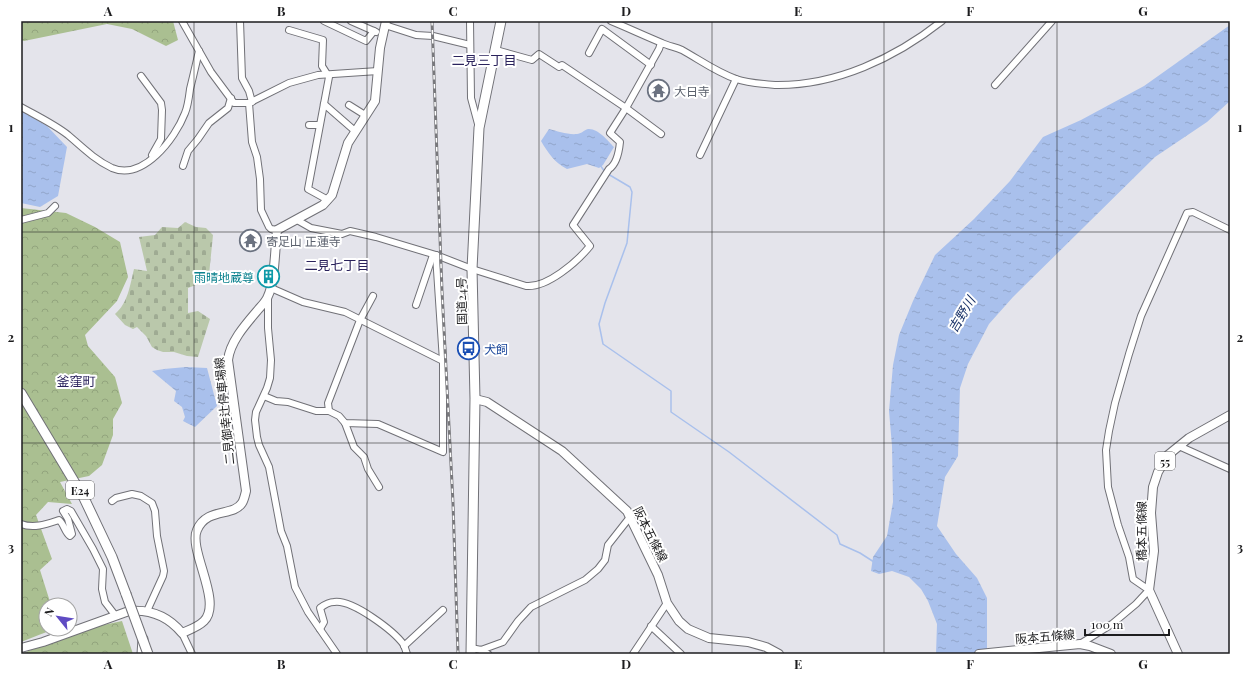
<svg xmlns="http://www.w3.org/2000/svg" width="1251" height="675" font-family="'Playfair Display','Noto Sans JP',serif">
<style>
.forest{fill:url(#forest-crowns)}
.cemetery{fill:url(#cemetery-stones)}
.water{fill:url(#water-ripples)}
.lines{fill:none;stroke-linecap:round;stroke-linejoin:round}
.stream{stroke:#a9c0ec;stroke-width:1.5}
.minor-casing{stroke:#717177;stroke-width:8}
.major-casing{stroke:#717177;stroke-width:10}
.highway-casing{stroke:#717177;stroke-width:11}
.minor{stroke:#fff;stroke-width:6}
.major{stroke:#fff;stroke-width:8}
.highway{stroke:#fff;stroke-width:9}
.rail-casing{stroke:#78787c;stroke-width:3}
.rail{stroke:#fff;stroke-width:1.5;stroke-dasharray:4.5;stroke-linecap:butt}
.highway-bridge-casing{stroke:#717177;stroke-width:11;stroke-linecap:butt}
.highway-bridge{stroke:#fff;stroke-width:9}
.grid{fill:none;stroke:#1d1d1f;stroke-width:1;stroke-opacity:0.55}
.labels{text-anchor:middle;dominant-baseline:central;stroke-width:4;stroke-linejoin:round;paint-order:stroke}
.shield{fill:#fff;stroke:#616162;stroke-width:1}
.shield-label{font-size:11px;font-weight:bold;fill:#1d1d1f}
.worship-label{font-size:12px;fill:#5b616d;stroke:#fff;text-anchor:start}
.culture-label{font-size:12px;fill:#0d838f;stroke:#fff;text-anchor:end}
.street-label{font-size:12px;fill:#1d1d1f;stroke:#fff}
.transit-label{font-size:12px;fill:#164399;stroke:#fff;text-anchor:start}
.neighbourhood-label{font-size:13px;fill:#2a225c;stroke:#fff}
.water-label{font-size:13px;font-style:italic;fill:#1b3469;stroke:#fff}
.neatline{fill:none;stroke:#1d1d1f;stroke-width:1.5}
.grid-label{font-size:13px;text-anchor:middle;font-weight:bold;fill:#1d1d1f}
</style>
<defs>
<pattern id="forest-crowns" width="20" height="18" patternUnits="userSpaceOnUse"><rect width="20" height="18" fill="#aabf91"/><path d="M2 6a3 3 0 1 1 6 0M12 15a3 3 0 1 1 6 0" fill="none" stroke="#92a47d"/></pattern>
<pattern id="cemetery-stones" width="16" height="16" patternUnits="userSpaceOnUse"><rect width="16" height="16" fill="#bac8ab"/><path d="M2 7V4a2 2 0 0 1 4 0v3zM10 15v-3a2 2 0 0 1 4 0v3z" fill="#9fab93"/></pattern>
<pattern id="water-ripples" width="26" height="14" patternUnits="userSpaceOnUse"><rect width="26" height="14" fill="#a9c0ec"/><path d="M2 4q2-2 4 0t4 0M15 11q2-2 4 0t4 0" fill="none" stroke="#91a5ca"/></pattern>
</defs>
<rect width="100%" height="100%" fill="#e4e4eb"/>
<g class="forest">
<path d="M 21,21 L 173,21 L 178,40 L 166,46 L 132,29 L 107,24 L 24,41 L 21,40 Z"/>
<path d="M 21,208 L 66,213 L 95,227 L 120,242 L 128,277 L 117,301 L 85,335 L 88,346 L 115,377 L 122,403 L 113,419 L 113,435 L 102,465 L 89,476 L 60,482 L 72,504 L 48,502 L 36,515 L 52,559 L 40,570 L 51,605 L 46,605 L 46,629 L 54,629 L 21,642 Z"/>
<path d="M 122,621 L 133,654 L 21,654 L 85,629 Z"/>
</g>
<path class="cemetery" d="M 185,222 L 196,227 L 206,228 L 213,235 L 209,275 L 206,281 L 188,288 L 188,313 L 198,311 L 210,319 L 198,357 L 187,356 L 174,352 L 163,352 L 157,350 L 152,347 L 146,336 L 137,327 L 133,329 L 125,325 L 115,314 C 128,303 130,285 134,269 L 147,271 L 139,237 L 155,235 L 162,227 L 178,228 Z"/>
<g class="water">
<path d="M 1230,25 L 1230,101 L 1207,122 L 1155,157 L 1013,297 L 989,324 L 968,364 L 960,388 L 958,456 L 945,477 L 937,526 L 956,554 L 977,578 L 987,598 L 987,654 L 936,654 L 937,624 L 928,601 L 921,589 L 909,577 L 892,571 L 879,574 L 871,571 L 873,557 L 887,536 L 893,502 L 892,446 L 889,411 L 893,365 L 899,335 L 913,301 L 935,255 L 974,219 L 1010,181 L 1043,137 L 1081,120 L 1144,86 Z"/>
<path d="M 21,111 L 47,126 L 67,147 L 58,196 L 40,207 L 21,203 Z"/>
<path d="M 549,129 C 557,131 568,135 577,134 C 581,134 584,130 588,129 C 598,128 608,141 614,147 L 603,165 L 599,168 L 587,164 L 567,169 C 555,163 548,153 541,141 Z"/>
<path d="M 186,367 L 207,368 L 217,406 L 195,427 L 183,421 L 185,417 L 182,407 L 174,401 L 176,391 L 152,371 L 164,369 Z"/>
</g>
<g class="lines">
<g class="stream">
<path d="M 600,165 L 605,172"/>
<path d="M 608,174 L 630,187 L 632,192 L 627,243 L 605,303 L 599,324 L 603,344 L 671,391 L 671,412 L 729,452 L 837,535 L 840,544 L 860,553 L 874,562"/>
</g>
<defs>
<g id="minor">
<path d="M 182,21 L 211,72 L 234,103 L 249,103 L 289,83 L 318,75 L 378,71"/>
<path d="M 240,21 L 242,78 L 249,91 L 252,102"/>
<path d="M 324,21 L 366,41 L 374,31"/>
<path d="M 351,21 L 376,32"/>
<path d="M 470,21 L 471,98 L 478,124"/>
<path d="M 611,21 C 628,28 645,36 662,43 C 668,46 675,47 682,50 C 700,60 716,72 736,79 C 748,83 761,84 775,85 C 836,86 895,58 942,21"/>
<path d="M 385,25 L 416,35 L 433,36 L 470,45"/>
<path d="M 289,30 L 323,40 L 322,66 L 329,77 L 308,189 L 328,200"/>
<path d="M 496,50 L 532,60 L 539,54 L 559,67 L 562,65 L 626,108 L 661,134"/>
<path d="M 589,53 L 602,29 L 651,65"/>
<path d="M 141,76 L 161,103 L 162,110 L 161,139 L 152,155"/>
<path d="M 995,85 L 1052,21"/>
<path d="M 249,103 L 252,142 L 257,157 L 260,179 L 261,210 L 269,227 L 271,229 L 277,230"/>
<path d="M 324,104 L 355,131"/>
<path d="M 349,105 L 365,115"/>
<path d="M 21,107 C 37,116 54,124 68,135 C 82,147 95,160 112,168 C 143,181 175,139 185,113 C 188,106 189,97 190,89 C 193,77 196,64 199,51"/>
<path d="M 309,125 L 319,125"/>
<path d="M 700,155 L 736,79"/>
<path d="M 183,166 L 188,151 L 198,139 L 209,123 L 228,108 L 231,98"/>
<path d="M 21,220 L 48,213 L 55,206"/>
<path d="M 297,220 L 311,228 L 342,234 L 350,231 L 376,237 L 436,255 L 472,269 L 526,286 C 547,288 577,262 590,246 L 573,225 L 609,169 C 617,164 619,152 620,142 L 610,133 L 626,108 L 659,49 L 661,43"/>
<path d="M 271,288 L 303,302 L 345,312 L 443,361"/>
<path d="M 268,298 L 268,328 L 271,360 L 270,378 L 267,388 L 256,412 L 255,420 L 257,437 L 259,445 L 269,467 L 281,531 L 287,546 L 295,587 L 308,612 L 337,654"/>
<path d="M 416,305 L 433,255"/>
<path d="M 264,396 L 276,401 L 288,402 L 316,411 L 329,411 L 339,416 L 345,423 L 378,424 L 443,452 L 443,361 L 436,255"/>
<path d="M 329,411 L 328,403 L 360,320 L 373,296"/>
<path d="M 345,423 L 354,447 L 364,457 L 368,469 L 379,487"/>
<path d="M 1184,443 L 1181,447 L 1230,469"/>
<path d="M 112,501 L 116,498 L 132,494 L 141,496 L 152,503 L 155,511 L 157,536 L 164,571 L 163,576 L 147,611"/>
<path d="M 21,524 C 34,529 47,524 59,520 C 64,524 65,533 70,536 L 72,534 L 68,519 L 63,511 L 67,509 L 71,511 L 93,549 L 103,569 L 102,589 L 105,602 L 115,615"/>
<path d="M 651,626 L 681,654"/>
<path d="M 320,629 L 324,622 L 320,608 C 324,605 329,602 334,602 C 352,599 394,631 404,645 C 405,648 406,651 407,654"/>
<path d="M 182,633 L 192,654"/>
<path d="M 1080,644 L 1112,624 L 1136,604 L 1149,590 L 1133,579 L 1129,557 L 1118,525 L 1108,487 L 1106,450 L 1109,431 L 1115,403 L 1129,354 L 1141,316 L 1187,213 L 1193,212 L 1230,230"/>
<path d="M 404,646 L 443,610"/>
<path d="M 471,648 L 481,650 L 503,642 L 518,621 L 531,607 L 585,580 L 598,569 L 605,560 L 608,545 L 630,517"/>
<path d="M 481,650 L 488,654"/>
<path d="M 633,654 L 667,603"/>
</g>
<g id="major">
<path d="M 475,399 L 487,402 L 562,451 L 627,511 L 658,575 L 667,603 L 679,621 L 688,629 L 709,638 L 748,642 L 766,647 L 779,654"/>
<path d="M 21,648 L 43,642 L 129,611 C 151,609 168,616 182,633 C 189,630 198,627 204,621 C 223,602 188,550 197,530 C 207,507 233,517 242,503 C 244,500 245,495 246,491 L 228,360 C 230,342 245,325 257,311 C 261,306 266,302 268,296 C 275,282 275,247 277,230 L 323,205 L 332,195 L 348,143 L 375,101 L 380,48 L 386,21"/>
<path d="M 979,654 L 1080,644 L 1090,646 L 1111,654"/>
<path d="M 1178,654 L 1149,590 L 1154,551 L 1151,513 L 1153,487 L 1158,472 L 1168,455 L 1189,438 L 1230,415"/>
</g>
<g id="highway">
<path d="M 21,393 L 84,498 L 112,557 L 126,594"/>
<path d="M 142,654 L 143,639"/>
<path d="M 471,654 L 475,399 L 472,269 L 479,128 L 501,21"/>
</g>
</defs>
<use href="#minor" class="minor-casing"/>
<use href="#major" class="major-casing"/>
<use href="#highway" class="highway-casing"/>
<use href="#minor" class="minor"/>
<use href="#major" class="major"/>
<use href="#highway" class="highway"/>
<defs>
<path id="rail" d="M 432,21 L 442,291 L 453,503 L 458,654"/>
</defs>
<use href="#rail" class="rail-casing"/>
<use href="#rail" class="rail"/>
<defs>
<path id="highway-bridge" d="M 126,594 L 148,654"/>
</defs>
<use href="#highway-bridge" class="highway-bridge-casing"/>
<use href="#highway-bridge" class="highway-bridge"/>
</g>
<path class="grid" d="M 194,21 L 194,654M 367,21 L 367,654M 539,21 L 539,654M 712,21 L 712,654M 884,21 L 884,654M 1057,21 L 1057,654M 21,232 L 1230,232M 21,443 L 1230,443"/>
<defs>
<symbol id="temple-ring" viewBox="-11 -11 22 22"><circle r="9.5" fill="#fff" stroke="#6b7280" stroke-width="1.5"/><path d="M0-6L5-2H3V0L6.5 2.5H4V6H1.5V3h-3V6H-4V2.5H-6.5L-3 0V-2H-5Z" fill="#6b7280"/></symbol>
<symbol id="building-ring" viewBox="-11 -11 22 22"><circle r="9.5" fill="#fff" stroke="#0f9aa8" stroke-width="1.5"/><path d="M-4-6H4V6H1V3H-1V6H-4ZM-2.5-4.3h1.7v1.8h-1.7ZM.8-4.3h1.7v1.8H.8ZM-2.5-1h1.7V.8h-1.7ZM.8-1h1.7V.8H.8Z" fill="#0f9aa8"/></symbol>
<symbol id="bus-ring" viewBox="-11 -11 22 22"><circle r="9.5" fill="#fff" stroke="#1a4fb4" stroke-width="1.5"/><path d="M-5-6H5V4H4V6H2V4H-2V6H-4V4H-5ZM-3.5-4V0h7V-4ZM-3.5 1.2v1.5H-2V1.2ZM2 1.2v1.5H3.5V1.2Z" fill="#1a4fb4"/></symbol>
</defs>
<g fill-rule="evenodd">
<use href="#temple-ring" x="646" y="78" width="25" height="25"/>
<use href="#temple-ring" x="238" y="228" width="25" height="25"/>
<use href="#building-ring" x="256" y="264" width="25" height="25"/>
<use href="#bus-ring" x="456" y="336" width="25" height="25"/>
</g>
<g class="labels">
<g class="shield">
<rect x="1155" y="452" width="20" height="18" rx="3"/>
<rect x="66" y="481" width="28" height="18" rx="3"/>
</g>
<g class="shield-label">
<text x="1165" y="461">55</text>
<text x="80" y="490">E24</text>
</g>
<g class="worship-label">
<text x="674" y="91">大日寺</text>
<text x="266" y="241">寄足山 正蓮寺</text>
</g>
<g class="culture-label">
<text x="254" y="277">雨晴地蔵尊</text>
</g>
<g class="street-label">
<text transform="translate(461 301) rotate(-91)">国道24号</text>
<text transform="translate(224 411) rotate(-96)">二見御幸辻停車場線</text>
<text transform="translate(1141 531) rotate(-90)">橋本五條線</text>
<text transform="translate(651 534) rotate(63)">阪本五條線</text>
<text transform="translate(1045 636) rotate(-5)">阪本五條線</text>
</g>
<g class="transit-label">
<text x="484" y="349">犬飼</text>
</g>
<g class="neighbourhood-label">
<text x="484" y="59">二見三丁目</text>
<text x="337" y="264">二見七丁目</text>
<text x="76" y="380">釜窪町</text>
</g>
<g class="water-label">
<text transform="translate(961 314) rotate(-59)">吉野川</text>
</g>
</g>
<rect width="1251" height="675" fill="none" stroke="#ffffff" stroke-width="44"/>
<g transform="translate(58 617) rotate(300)"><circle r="19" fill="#ffffff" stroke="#a5a5a5"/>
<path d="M0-3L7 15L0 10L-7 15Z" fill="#5f4bc3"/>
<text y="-6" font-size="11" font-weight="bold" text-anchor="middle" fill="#1d1d1f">N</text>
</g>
<path d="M1085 629v6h84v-6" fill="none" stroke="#1d1d1f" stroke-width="2"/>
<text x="1091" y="629" font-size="12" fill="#1d1d1f" stroke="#ffffff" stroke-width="3" paint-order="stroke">100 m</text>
<rect x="22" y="22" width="1207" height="631" class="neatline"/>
<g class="grid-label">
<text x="108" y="16">A</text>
<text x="281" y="16">B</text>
<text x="453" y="16">C</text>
<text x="626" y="16">D</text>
<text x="798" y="16">E</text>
<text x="970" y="16">F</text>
<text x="1143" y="16">G</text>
<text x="11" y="132">1</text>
<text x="1240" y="132">1</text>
<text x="11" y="342">2</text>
<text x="1240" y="342">2</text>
<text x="11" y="552">3</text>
<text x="1240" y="552">3</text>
<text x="108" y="669">A</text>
<text x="281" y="669">B</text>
<text x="453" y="669">C</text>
<text x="626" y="669">D</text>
<text x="798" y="669">E</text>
<text x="970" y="669">F</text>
<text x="1143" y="669">G</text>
</g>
</svg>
